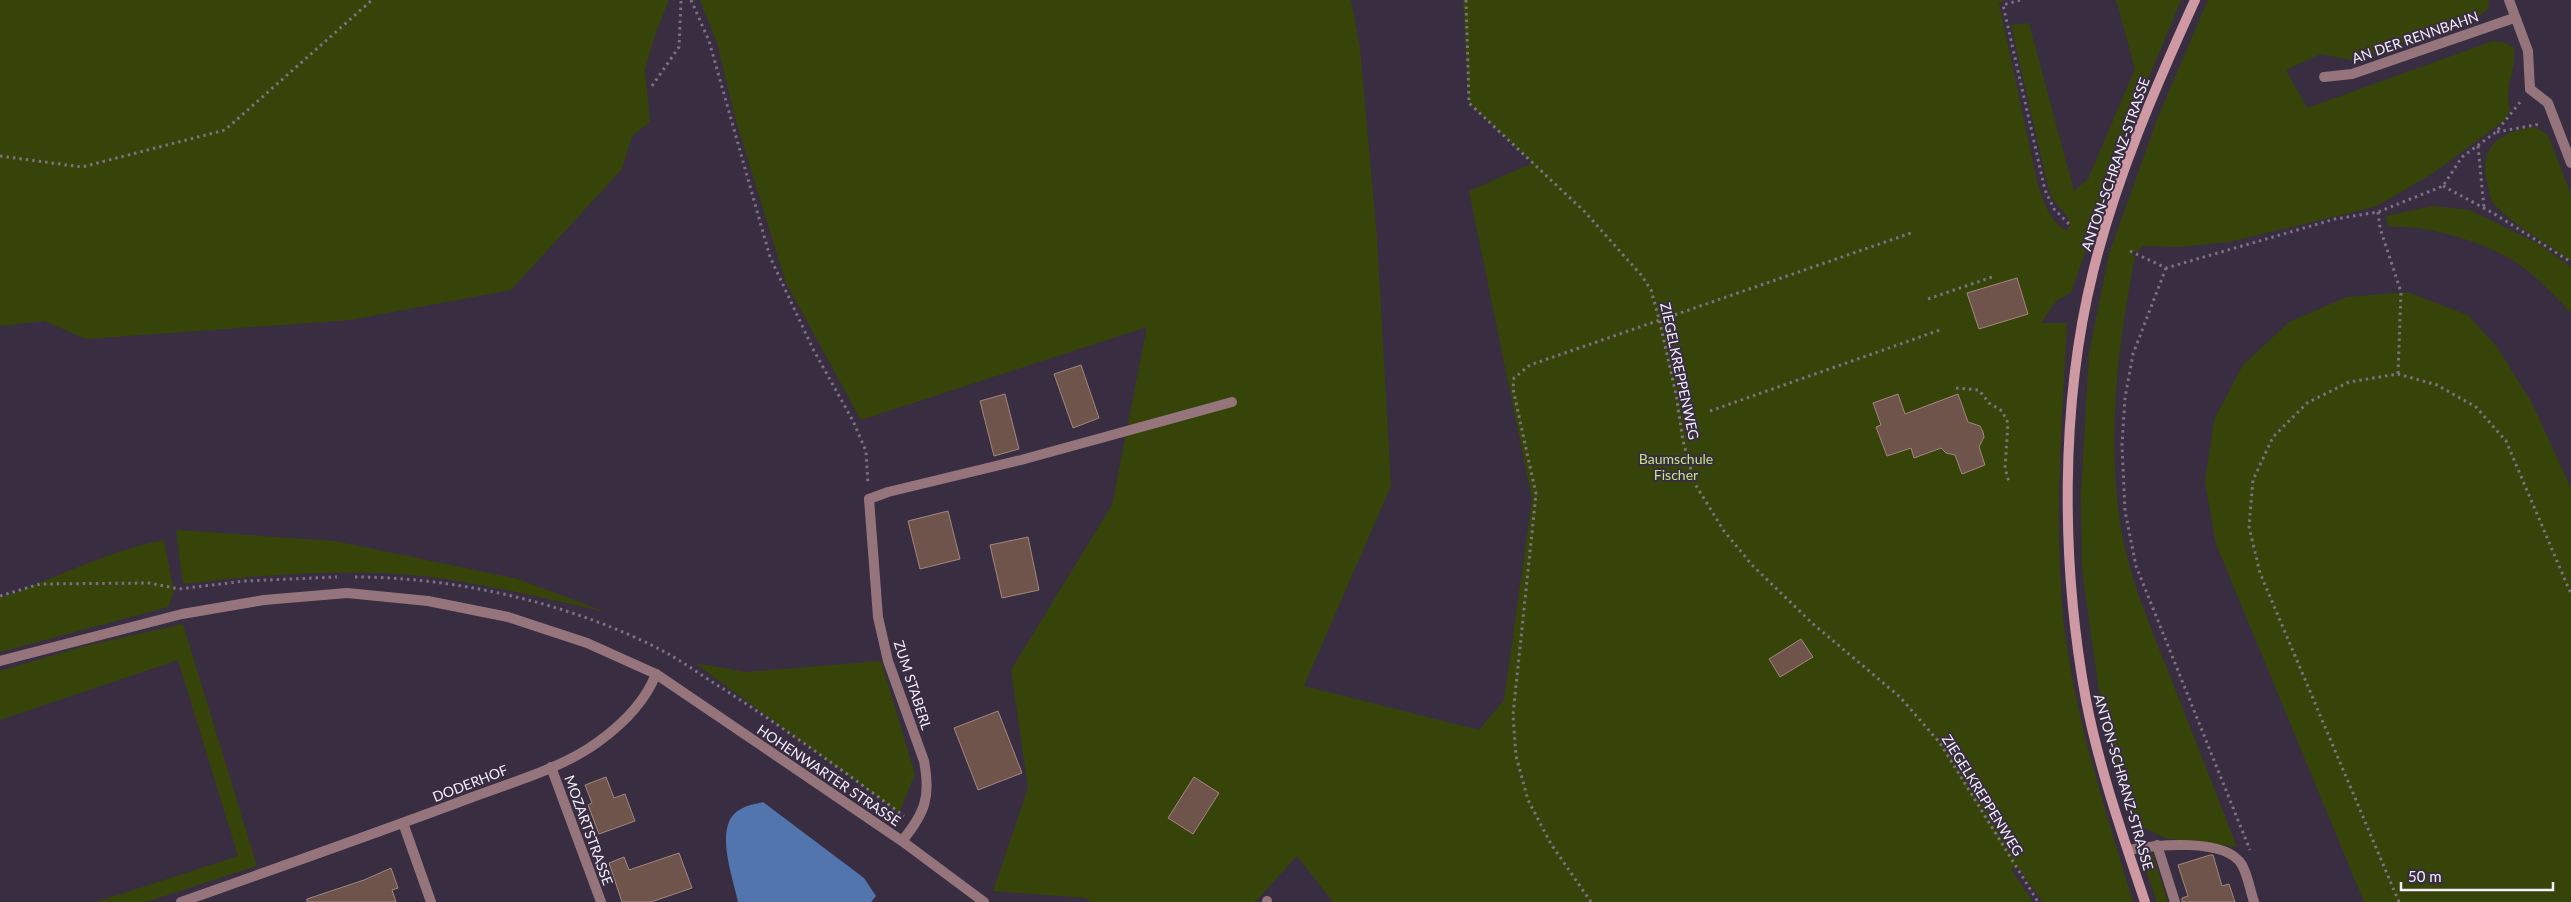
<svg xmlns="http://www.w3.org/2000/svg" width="2571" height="902" font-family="Lato,sans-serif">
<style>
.green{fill:#374409}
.water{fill:#5375ad}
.building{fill:#6f544c;stroke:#a3867e}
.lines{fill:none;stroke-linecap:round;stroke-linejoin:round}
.path{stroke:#7b7183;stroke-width:3;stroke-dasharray:2.5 4;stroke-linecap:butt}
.service{stroke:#96747b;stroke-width:10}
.minor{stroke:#96747b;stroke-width:10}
.tertiary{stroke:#96747b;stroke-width:10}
.secondary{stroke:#ce99a3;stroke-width:10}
.labels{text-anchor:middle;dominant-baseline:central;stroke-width:4;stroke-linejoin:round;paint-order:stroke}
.street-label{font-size:14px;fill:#f5eefb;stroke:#382d41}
.park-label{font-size:14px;fill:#c6e382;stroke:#382d41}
</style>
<rect width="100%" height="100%" fill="#382d41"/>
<g class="green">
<path d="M 0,0 L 668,0 L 668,2 L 655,35 L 645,70 L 650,122 L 632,136 L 622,169 L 511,290 L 350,320 L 86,339 L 44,321 L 0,326 Z"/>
<path d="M 700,0 L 1351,0 L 1360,48 L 1377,238 L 1391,486 L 1304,686 L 1479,730 L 1504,700 L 1532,499 L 1469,191 L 1533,163 L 1469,103 L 1463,0 L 2005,0 L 1999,3 L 2038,186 C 2045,204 2049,221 2067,231 L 2070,225 L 2068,217 L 2052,199 L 2047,183 L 2011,25 L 2029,23 L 2074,191 L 2088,179 L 2135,69 L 2116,0 L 2181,0 L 2126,133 L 2071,293 L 2057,300 L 2041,323 L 2067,323 C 2062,420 2054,518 2063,615 C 2073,713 2105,808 2133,902 L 2043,902 L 2018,867 L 2011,869 L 2033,902 L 1333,902 L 1297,856 L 1255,902 L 1091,902 L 1085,898 L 993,891 L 1028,788 L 1011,670 L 1112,505 L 1147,327 L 861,420 L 786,283 L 736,121 L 717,43 Z"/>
<path d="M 2208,0 L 2489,0 L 2488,9 L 2477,18 L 2356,61 L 2321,54 L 2286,70 L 2307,108 L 2493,41 L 2506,43 L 2514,48 C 2517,69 2503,89 2510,109 L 2505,120 L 2432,174 L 2375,207 L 2229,242 L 2180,247 L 2142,246 L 2138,252 L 2130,251 L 2135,257 C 2118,342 2108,429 2119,516 C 2126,570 2148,620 2168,671 C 2191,729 2214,788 2237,847 L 2165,838 L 2144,828 L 2126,798 L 2100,698 L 2082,569 L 2081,494 L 2089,354 L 2109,254 L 2158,117 Z"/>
<path d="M 2535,127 L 2548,135 L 2571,194 L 2571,261 C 2550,246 2509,222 2494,204 C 2490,200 2489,189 2487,183 C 2478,145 2502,131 2535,127 Z"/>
<path d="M 2432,206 L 2470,210 L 2539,244 L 2571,267 L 2571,313 C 2555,296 2537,277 2517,263 C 2485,242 2426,224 2388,227 L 2386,216 Z"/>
<path d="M 2407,292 L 2468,315 L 2497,347 L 2532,403 L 2571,488 L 2571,902 L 2364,902 L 2216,544 L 2205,482 L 2214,420 L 2243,365 L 2289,322 L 2347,297 Z"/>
<path d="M 176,530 L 335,541 L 518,579 L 606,612 C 551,600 495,586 439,578 C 355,567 267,574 183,584 Z"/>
<path d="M 164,540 L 174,592 L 168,607 L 0,652 L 0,598 C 54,579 107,551 164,540 Z"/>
<path d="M 183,624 L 257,866 L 146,902 L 96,902 L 238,856 L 178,660 L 0,720 L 0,671 L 85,646 Z"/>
<path d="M 881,661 L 915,774 L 899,813 L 695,663 L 746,672 Z"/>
<path d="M 2152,851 L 2168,902 L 2157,902 L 2142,859 Z"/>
</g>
<path class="water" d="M 763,802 L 864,878 L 876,896 L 871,902 L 738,902 C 733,877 712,823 741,809 C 747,805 756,804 763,802 Z"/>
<g class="building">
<path d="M 2017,278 L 2028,314 L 1979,329 L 1967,293 Z"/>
<path d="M 1081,365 L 1099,418 L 1073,428 L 1054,374 Z"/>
<path d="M 1005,394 L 1019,449 L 994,456 L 980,401 Z"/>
<path d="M 1898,394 L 1905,414 L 1958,394 L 1968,422 L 1980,426 L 1983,432 L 1984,437 L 1979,447 L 1985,465 L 1962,474 L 1955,455 L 1946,453 L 1941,448 L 1914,458 L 1911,448 L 1887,456 L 1876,427 L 1881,425 L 1873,403 Z"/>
<path d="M 948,511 L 960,559 L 920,569 L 908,521 Z"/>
<path d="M 1028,537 L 1039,590 L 1002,598 L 990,545 Z"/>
<path d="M 1801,639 L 1813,657 L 1780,677 L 1769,659 Z"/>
<path d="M 998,711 L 1022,773 L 978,790 L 954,728 Z"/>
<path d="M 606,777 L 614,798 L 625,794 L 635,821 L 599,834 L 588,805 L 592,803 L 585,785 Z"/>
<path d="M 1194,777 L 1219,793 L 1193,834 L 1168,818 Z"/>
<path d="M 679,853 L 692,888 L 651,902 L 622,902 L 609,863 L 624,857 L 629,870 Z"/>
<path d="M 2210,855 L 2213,855 L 2222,886 L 2229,884 L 2235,902 L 2182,902 L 2182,898 L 2188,896 L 2178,865 Z"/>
<path d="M 391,868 L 398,888 L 392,890 L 396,902 L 307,902 L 307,899 L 364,880 Z"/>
</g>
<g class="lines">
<g class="path">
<path d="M 691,0 L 709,41 L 770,257 L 813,349 L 853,421 L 866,451 L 868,484"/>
<path d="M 1466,0 L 1469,103 L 1585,212 L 1642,276 L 1651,290 L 1659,319 L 1676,394 L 1683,441 L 1695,484 L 1724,531 L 1752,565 L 1812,623 L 1900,697 L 1940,743 L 2038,902"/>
<path d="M 2020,0 L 2003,5 L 2045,190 L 2054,209 L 2070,225"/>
<path d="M 652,86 L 679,47 L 681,0"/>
<path d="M 2497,132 L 2540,124"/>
<path d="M 2478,146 L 2484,208"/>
<path d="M 0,156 L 82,167 L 225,130 L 372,0"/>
<path d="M 2443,186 L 2493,213 L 2571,262"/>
<path d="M 2378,212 L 2380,228 L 2401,292 L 2398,374"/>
<path d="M 2130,251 L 2166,268 L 2335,219 L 2378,212 L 2443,186 L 2462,157 L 2496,132 L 2521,101"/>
<path d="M 2166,268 L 2133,354 L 2125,398 L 2122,445 L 2125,511 L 2136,566 L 2250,850"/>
<path d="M 1928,299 L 1995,276"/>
<path d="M 1956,388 L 1979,390 L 1989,403 L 2002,411 L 2008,423 L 2005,468 L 2009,482"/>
<path d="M 1710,411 L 1940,330"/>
<path d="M 355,577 C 457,577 574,604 665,652 C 685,663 705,678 725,690 C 787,730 845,772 904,816"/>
<path d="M 0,596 L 40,584 L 149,583 L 179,589 L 245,581 L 337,577"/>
<path d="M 1591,902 L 1551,844 L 1528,800 L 1516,756 L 1513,715 L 1536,494 L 1513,389 L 1514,378 L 1530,365 L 1914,232"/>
<path d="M 2399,902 L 2260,573 L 2249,527 L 2253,480 L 2273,437 L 2307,403 L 2349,382 L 2398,374 L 2437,385 L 2476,407 L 2506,441 L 2571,594"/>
</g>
<g class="service">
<path d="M 2530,89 L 2548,103 L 2571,163"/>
<path d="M 869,499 L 888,492 L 1021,460 L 1232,402"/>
<path d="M 2157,845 L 2175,902"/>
<path d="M 2128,850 C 2155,845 2226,837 2242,865 C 2248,876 2250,890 2254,902"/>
<path d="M 1267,902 L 1267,901"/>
</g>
<g class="minor">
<path d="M 2509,0 L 2528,51 L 2530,89"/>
<path d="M 2324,77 L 2352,74 L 2514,18"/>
<path d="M 869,499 L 878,617 L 888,661 L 924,761 C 931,797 925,813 902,841"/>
<path d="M 551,767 L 601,902"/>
<path d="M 403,823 L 431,902"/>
<path d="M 181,902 C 277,868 374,834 470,798 C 512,782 561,769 598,742 C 623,724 645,702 656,674"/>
</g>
<path class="tertiary" d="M 0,661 L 182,614 L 264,600 L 347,593 L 428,601 L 508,617 L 587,643 L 656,674 L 902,841 L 984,902"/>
<path class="secondary" d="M 2145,902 C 2123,836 2099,768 2086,700 C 2061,565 2060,405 2093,272 C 2116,178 2155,88 2195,0"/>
</g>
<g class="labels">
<g class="street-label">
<text transform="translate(2415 37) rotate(-19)">AN DER RENNBAHN</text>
<text transform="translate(2115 164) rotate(-71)">ANTON-SCHRANZ-STRASSE</text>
<text transform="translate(1680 371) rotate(78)">ZIEGELKREPPENWEG</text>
<text transform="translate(913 685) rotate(72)">ZUM STABERL</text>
<text transform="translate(829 775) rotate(34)">HOHENWARTER STRASSE</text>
<text transform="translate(2124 782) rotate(74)">ANTON-SCHRANZ-STRASSE</text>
<text transform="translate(470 783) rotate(-21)">DODERHOF</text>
<text transform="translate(1983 795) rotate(58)">ZIEGELKREPPENWEG</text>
<text transform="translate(589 830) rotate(70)">MOZARTSTRASSE</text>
</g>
<g class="park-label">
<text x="1676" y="458">Baumschule<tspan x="1676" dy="16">Fischer</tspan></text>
</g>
</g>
<path d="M2401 882v8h152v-8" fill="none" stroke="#f5eefb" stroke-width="2.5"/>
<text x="2408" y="882" font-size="15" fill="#f5eefb" stroke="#382d41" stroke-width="4" paint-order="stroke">50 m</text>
</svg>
